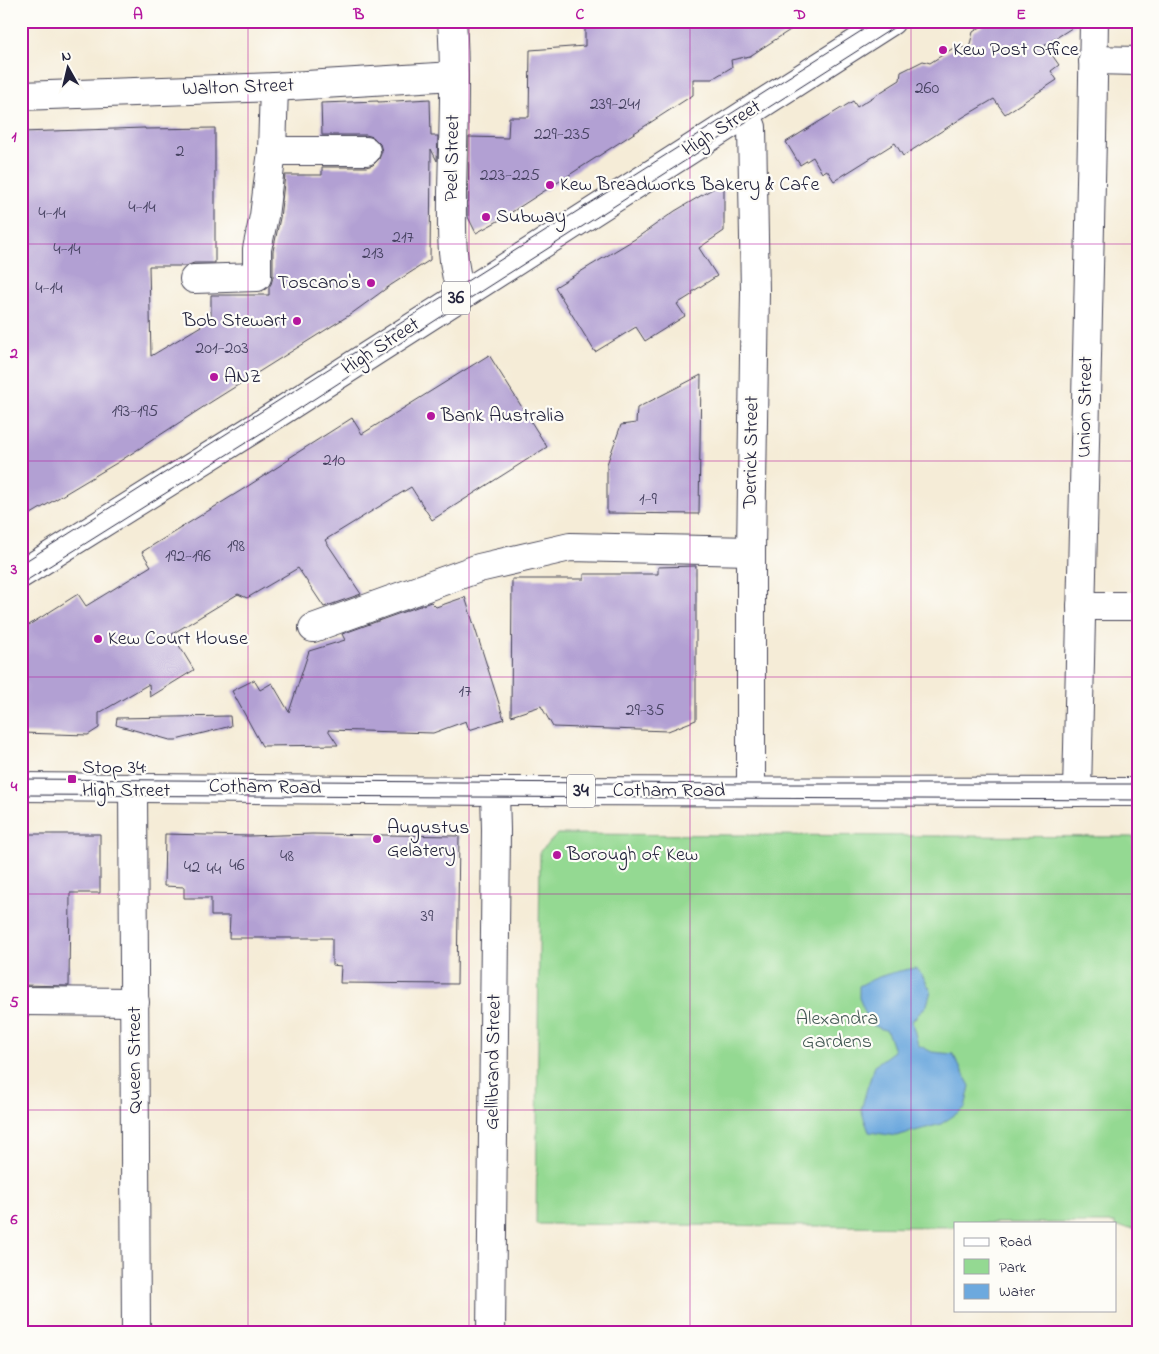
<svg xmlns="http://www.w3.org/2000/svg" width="1159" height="1354" font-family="'Indie Flower',sans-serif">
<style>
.green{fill:#94d992;stroke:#5b7e66}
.water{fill:#6da9de;stroke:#48668c}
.building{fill:#b2a0d3}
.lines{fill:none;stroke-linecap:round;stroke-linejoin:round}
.minor-casing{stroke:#424052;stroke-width:30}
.major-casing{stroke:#424052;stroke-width:30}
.minor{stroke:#fff;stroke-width:28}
.major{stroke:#fff;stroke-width:28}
.tram{stroke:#22223b;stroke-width:1}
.grid{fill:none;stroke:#b5179e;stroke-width:1;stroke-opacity:0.55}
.poi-dot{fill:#b5179e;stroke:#fdfcf7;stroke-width:2}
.labels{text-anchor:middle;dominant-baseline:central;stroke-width:4.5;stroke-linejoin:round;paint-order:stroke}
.number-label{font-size:18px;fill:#464261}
.shield{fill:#fdfcf7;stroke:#646373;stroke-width:1}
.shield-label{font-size:19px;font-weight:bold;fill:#22223b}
.poi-label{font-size:20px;fill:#22223b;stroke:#fdfcf7;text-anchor:start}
.street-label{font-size:20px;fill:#22223b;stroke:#fdfcf7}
.park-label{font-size:20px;fill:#445955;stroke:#fdfcf7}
.neatline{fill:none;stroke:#b5179e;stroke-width:2}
.grid-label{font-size:16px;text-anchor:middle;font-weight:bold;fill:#b5179e}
</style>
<rect width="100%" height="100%" fill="#fdfcf7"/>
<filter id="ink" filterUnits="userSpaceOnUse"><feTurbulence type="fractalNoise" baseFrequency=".02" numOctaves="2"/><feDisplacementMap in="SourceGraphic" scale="10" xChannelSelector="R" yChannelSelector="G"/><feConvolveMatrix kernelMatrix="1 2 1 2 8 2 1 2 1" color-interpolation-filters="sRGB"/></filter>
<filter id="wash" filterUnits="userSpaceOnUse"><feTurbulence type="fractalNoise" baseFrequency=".0096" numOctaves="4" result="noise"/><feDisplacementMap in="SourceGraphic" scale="20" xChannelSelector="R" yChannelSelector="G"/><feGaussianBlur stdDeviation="1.12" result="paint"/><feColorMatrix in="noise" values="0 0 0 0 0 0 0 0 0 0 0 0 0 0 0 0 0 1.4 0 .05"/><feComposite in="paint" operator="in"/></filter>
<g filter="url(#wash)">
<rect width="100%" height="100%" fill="#f5ecd7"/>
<path class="green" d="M 558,834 L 1138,837 L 1138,1228 L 1115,1227 L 1115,1223 L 955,1223 L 955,1227 L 536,1224 L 540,851 Z"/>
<path class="water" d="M 916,968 L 924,978 L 931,991 L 927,1005 L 912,1021 L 918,1045 L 932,1052 L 953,1054 L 970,1086 L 965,1108 L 941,1124 L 896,1136 L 869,1132 L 861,1110 L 867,1088 L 875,1065 L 894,1051 L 887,1031 L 870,1024 L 859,998 L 859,986 C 877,976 896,971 916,968 Z"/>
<g id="blocks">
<g class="building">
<path d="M 585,21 L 804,21 L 750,56 L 731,60 L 732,67 L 712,79 L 693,79 L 693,95 L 498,221 L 476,233 L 468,217 L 469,137 L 508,138 L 509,117 L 529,117 L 530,50 L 585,46 Z"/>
<path d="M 990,21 L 1078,21 L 1078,24 L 1045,45 L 1059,65 L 1051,71 L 1057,80 L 1005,114 L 994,99 L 965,116 L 903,156 L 895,143 L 834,181 L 827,170 L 822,173 L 813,157 L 800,165 L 786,142 L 853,101 L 857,107 L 900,80 L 901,72 L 923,61 L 930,63 L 955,47 L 969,48 L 973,32 Z"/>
<path d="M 430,99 L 431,136 L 438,136 L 437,161 L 431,149 L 430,260 L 391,285 L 351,314 L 211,402 L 120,461 L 21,520 L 21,132 L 145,128 L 145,129 L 215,128 L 215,263 L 194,263 L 186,266 L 149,266 L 151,356 L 211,320 L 211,295 L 269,295 L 269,287 L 271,284 L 273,277 L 273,251 L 280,218 L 285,175 L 322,175 L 322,167 L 366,167 L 373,165 L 379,159 L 382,151 L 380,144 L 373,137 L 366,135 L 322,135 L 321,103 L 378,101 L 378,102 Z"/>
<path d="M 724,182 L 724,231 L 699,248 L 717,276 L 692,292 L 693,294 L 677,304 L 685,316 L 645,341 L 636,327 L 595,352 L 555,287 L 635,239 L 675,211 Z"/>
<path d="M 489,355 L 547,447 L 432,520 L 411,487 L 325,540 L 361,594 L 324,607 L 298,568 L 247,598 L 238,594 L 172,634 L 194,670 L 150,697 L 149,684 L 99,713 L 99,728 L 88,735 L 21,733 L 21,630 L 78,594 L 86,606 L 151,566 L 142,552 L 245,488 L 290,459 L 289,458 L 352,418 L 362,434 Z"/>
<path d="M 701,375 L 699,514 L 607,513 L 607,464 L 621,425 L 636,423 L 637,408 Z"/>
<path d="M 696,566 L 696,720 L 668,731 L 553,727 L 541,706 L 511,716 L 512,579 L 584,579 L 584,574 L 658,574 L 658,567 Z"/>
<path d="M 465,597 L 504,719 L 469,730 L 466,721 L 433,733 L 328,730 L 338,745 L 262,746 L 232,691 L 254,680 L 260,690 L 272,683 L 289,712 L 309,651 L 345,640 L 342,634 L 431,602 L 436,607 Z"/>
<path d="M 230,716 L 231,726 L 176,740 L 170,740 L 116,725 L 117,718 Z"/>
<path d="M 21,834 L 100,834 L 100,893 L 70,893 L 69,986 L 21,985 Z"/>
<path d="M 165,834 L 249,836 L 312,834 L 459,836 L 457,984 L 340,983 L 341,966 L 332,965 L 332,938 L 229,938 L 230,916 L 211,916 L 211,898 L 184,898 L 184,887 L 164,886 Z"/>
</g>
</g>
</g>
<g filter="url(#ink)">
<use href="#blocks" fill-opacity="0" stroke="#424052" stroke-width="1"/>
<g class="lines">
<defs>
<g id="minor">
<path d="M 452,21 C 456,78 453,136 452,193 C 452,225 450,264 462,294"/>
<path d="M 1093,60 L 1138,61"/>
<path d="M 21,96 L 274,87 L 454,76"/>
<path d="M 746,114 L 752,127 L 755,292 L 751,551 L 751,791"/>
<path d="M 272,151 L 366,151"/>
<path d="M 194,279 L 257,277 L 257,249 L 264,216 L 272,151 L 274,87"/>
<path d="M 1081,606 L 1138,606"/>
<path d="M 313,628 L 479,568 L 570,547 L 751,551"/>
<path d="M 133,787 L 136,1333"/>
<path d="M 1077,792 L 1092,138 L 1094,21"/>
<path d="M 21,1001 L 135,1002"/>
<path d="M 491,1333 L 496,830 L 495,791"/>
</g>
<g id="major">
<path d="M 21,574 L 258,426 L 891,21"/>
<path d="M 21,787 L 495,791 L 1138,792"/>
</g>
</defs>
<use href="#minor" class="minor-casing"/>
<use href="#major" class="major-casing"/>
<use href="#minor" class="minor"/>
<use href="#major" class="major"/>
<g class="tram">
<path d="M 21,564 L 877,21"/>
<path d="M 21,584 L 263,432 L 450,311 L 904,21"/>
<path d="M 21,779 L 751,784 L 1138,784"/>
<path d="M 21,795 L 1138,800"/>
</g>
</g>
</g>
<path class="grid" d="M 248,21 L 248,1333M 469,21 L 469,1333M 690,21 L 690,1333M 911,21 L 911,1333M 21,244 L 1138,244M 21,461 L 1138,461M 21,677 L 1138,677M 21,894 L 1138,894M 21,1110 L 1138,1110"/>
<g class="poi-dot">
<circle cx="943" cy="50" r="5"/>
<circle cx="550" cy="185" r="5"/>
<circle cx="486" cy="217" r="5"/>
<circle cx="371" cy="283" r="5"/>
<circle cx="297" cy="321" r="5"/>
<circle cx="214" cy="377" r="5"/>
<circle cx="431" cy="416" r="5"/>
<circle cx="98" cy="639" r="5"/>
<rect x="67" y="774" width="10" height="10" rx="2.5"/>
<circle cx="377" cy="839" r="5"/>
<circle cx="557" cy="855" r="5"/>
</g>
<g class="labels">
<g class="number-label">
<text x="927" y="89">260</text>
<text x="615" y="105">239-241</text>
<text x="562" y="135">229-235</text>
<text x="180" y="152">2</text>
<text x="510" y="176">223-225</text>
<text x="142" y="208">4-14</text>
<text x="52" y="214">4-14</text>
<text x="403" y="238">217</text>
<text x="67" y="250">4-14</text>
<text x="373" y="254">213</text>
<text x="49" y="289">4-14</text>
<text x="222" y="349">201-203</text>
<text x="135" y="412">193-195</text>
<text x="334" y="461">210</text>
<text x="648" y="500">1-9</text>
<text x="236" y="547">198</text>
<text x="188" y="557">192-196</text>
<text x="465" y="692">17</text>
<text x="645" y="711">29-35</text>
<text x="287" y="857">48</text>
<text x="237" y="866">46</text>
<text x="192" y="868">42</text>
<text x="214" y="870">44</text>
<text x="427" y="917">39</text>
</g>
<g class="shield">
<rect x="442" y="281.5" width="28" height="33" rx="4"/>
<rect x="567" y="774.5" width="28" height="33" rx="4"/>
</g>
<g class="shield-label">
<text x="456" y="298">36</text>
<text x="581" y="791">34</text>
</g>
<g class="poi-label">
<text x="953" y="50">Kew Post Office</text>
<text x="560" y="185">Kew Breadworks Bakery &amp; Cafe</text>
<text x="496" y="217">Subway</text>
<text x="361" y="283" text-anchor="end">Toscano's</text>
<text x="287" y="321" text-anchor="end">Bob Stewart</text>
<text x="224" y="377">ANZ</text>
<text x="441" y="416">Bank Australia</text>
<text x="108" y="639">Kew Court House</text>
<text x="82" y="768">Stop 34:<tspan x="82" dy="23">High Street</tspan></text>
<text x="387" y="828">Augustus<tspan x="387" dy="23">Gelatery</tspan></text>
<text x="567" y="855">Borough of Kew</text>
</g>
<g class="street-label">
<text transform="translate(238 88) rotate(-2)">Walton Street</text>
<text transform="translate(722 129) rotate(-32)">High Street</text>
<text transform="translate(453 158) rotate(-89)">Peel Street</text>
<text transform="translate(381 347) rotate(-33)">High Street</text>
<text transform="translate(1086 407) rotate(-89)">Union Street</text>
<text transform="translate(752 452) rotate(-89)">Derrick Street</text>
<text transform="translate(265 788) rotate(1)">Cotham Road</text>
<text x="669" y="791">Cotham Road</text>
<text transform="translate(135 1060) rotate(-90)">Queen Street</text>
<text transform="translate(494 1062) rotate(-89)">Gellibrand Street</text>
</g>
<g class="park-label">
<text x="837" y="1019">Alexandra<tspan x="837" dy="23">Gardens</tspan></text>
</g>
</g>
<rect width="1159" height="1354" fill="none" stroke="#fdfcf7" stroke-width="55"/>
<rect x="954" y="1222" width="162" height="90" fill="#fdfcf7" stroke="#a5a5ac"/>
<rect x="964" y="1238" width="25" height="8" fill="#ffffff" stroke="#a5a5ac"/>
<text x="999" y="1246" font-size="15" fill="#22223b">Road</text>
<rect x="964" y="1259" width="25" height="15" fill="#94d992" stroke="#a5a5ac"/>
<text x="999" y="1272" font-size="15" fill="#22223b">Park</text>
<rect x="964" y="1284" width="25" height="15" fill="#6da9de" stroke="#a5a5ac"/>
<text x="999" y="1296" font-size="15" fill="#22223b">Water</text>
<g transform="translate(68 68) rotate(352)" stroke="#fdfcf7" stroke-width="4" paint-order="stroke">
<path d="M0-4L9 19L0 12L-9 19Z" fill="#22223b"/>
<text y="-8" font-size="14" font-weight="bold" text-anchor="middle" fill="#22223b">N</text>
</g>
<rect x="28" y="28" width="1104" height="1298" class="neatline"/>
<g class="grid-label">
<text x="138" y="19">A</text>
<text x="359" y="19">B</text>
<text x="580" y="19">C</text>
<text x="800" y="19">D</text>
<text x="1021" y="19">E</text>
<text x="14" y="141">1</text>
<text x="14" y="358">2</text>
<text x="14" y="574">3</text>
<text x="14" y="791">4</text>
<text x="14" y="1007">5</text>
<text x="14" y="1224">6</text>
</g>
</svg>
